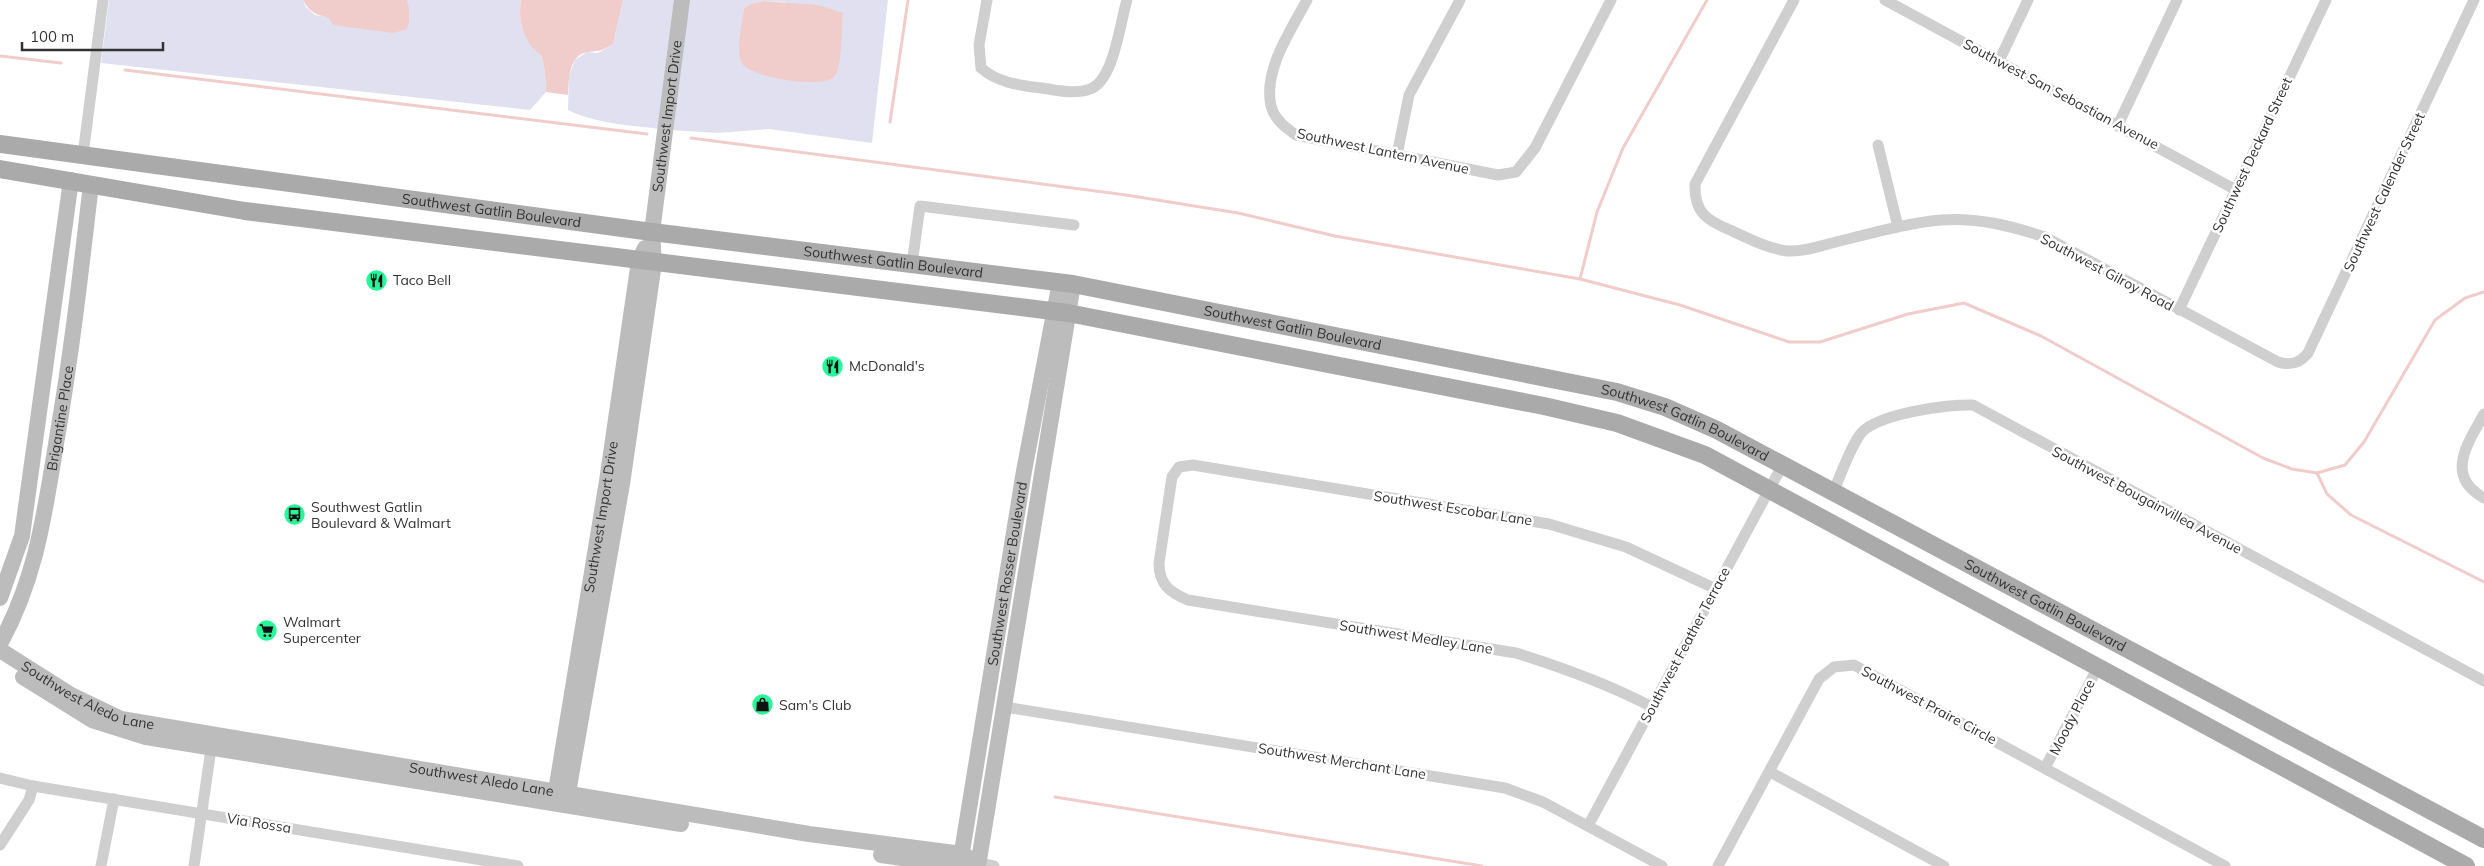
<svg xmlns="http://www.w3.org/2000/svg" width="2484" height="866" font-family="Mulish,sans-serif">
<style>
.green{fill:#e1e0f0;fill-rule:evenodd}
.water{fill:#f0cccb}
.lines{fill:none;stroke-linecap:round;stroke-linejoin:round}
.stream{stroke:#f0cccb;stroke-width:3}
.street{stroke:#cfcfcf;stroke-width:11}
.secondary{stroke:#bcbcbc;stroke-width:16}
.primary{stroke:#aaa;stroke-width:18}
.labels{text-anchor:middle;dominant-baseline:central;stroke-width:5;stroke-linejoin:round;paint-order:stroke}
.street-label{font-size:14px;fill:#323232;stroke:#fff}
.poi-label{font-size:14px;fill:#323232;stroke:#fff;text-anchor:start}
</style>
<rect width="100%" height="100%" fill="#fff"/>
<g class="green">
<path d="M 109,0 L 303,0 L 306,7 L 315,15 L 407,29 L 410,16 L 407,0 L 521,0 C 519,14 520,30 529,42 C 533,47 539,51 541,57 C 546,68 545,80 546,92 L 530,110 L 101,63 Z"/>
<path d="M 623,0 L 677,0 L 660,129 C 630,125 596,124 568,110 L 569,76 L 575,60 L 587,52 L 598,53 L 613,44 Z"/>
<path d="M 687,0 L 888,0 L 872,143 L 769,129 L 717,133 L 670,130 ZM 764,1 L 786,2 L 742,63 L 740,54 L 744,8 L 751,4 Z"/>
</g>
<g class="water">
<path d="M 303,0 L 407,0 C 410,10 411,19 407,29 L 393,33 L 333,25 L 329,18 C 317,15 309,12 303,0 Z"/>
<path d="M 521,0 L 623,0 L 613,44 C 599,52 602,50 588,52 C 568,55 569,80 568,95 L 546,92 C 545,80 546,68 541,56 C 540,54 538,53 536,51 C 522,38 518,18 521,0 Z"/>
<path d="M 764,1 L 818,5 L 843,13 C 841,27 843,67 834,77 C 823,89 748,78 741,62 C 736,47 742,24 744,8 L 751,4 Z"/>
</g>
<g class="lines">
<g class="stream">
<path d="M 0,56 L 61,63"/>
<path d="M 125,70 L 647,134"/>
<path d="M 890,122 L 908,0"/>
<path d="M 691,138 L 1126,195 L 1238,213 L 1335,236 L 1580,279 L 1680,305 L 1789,342 L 1820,342 L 1908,314 L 1964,303 L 2041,336 L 2263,458 L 2292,469 L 2317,473 L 2345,465 L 2364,442 L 2435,320 L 2465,298 L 2484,292"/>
<path d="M 1580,279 L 1597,212 L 1623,148 L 1707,0"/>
<path d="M 2317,473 L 2327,494 L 2351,515 L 2484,582"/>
<path d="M 1055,797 L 1482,866"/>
</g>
<g class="street">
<path d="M 987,0 L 979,45 L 981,68 C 998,83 1019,85 1041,88 C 1057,90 1075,95 1090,89 C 1114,81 1120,22 1127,0"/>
<path d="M 1307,0 C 1291,30 1263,70 1271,106 C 1274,119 1286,128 1296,135 L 1498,175 L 1516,172 L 1535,148 L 1611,0"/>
<path d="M 1794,0 L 1695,184 C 1694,212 1706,220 1730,230 C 1748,238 1768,249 1788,251 C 1805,252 1823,245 1840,241 C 1873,233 1907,223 1941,220 C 1977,217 2011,226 2045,237 L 2278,362 C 2291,366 2300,363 2308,353 L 2474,0"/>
<path d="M 1885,0 L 2236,190"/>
<path d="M 1999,61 L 2028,0"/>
<path d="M 2118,125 L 2177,0"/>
<path d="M 1878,145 L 1898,227"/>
<path d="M 83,155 L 103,0"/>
<path d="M 1397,155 L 1409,95 L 1460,0"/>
<path d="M 912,264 L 920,206 L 1074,225"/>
<path d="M 2179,310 L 2326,0"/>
<path d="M 2484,414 C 2468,443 2444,476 2484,498"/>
<path d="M 1833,493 C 1841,474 1848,453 1859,436 C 1872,414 1948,404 1973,405 L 2484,681"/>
<path d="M 1005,707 L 1505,788 L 1543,802 L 1662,866"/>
<path d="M 1652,707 C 1608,684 1564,668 1516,653 L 1188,600 C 1169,592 1159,584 1159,563 L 1172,477 L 1179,467 L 1193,465 L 1549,524 L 1626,547 L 1716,589"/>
<path d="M 2045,768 L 2098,667"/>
<path d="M 1770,772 L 1944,866"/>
<path d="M 0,778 L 33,786 L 518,866"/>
<path d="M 1588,826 L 1783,464"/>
<path d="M 0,845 L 29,800 L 33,786"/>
<path d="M 978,863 L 994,866"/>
<path d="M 101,866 L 114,799"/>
<path d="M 194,866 L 212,742"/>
<path d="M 1718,866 L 1819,679 L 1834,667 L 1854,665 L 2225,866"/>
</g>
<g class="secondary">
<path d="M 0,598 L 22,536 L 71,180"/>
<path id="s1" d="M 0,644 C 36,578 44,517 56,444 C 71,358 81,271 91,184"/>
<path id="s2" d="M 0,650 L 71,695 L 121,719 L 809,834 L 962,854 L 978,863"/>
<path d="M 23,677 L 92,720 L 146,737 L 681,824"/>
<path id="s3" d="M 554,803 L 607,481 L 639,261 L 645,248"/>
<path id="s4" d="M 566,804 L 622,484 L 654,263 L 652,232 L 682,0"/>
<path d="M 881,855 L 959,866"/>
<path id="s5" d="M 960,864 L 1024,471 L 1060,282"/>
<path d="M 978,866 L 1073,284"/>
</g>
<g class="primary">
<path id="s6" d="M 0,144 L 652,232 L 1073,284 L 1617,392 L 1665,407 L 1717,430 L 2484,839"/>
<path d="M 0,169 L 245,211 L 1068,313 L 1544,406 L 1617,423 L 1705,455 L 2466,866"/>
</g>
</g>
<defs>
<symbol id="restaurant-disc" viewBox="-11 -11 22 22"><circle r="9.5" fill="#29f59a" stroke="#fff"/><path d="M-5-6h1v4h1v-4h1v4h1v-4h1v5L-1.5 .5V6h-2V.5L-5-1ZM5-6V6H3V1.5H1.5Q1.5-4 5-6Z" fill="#111"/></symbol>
<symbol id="bus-disc" viewBox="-11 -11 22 22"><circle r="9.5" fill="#29f59a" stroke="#fff"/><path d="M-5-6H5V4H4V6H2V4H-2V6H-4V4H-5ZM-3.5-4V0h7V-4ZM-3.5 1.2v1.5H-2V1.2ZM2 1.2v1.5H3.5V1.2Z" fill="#111"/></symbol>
<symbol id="supermarket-disc" viewBox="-11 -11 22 22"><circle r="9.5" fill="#29f59a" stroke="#fff"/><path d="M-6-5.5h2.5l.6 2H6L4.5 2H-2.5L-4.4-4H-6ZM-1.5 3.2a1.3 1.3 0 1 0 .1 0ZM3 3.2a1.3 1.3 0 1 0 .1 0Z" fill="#111"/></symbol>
<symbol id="shop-disc" viewBox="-11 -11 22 22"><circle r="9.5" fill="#29f59a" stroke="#fff"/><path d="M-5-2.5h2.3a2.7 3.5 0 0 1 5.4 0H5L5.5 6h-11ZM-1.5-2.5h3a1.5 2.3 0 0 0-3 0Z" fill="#111"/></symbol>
</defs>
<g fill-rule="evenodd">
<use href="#restaurant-disc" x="364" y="268" width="25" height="25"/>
<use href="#restaurant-disc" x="820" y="354" width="25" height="25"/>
<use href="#bus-disc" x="282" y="502" width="25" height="25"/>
<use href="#supermarket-disc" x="254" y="618" width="25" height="25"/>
<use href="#shop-disc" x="750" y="692" width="25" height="25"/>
</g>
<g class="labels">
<g class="street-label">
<text transform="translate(2061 94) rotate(28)">Southwest San Sebastian Avenue</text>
<text stroke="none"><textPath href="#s4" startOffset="696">Southwest Import Drive</textPath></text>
<text transform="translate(1383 151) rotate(12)">Southwest Lantern Avenue</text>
<text transform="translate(2252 155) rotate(-65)">Southwest Deckard Street</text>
<text transform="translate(2384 192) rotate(-65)">Southwest Calender Street</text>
<text stroke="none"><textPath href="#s6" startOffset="496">Southwest Gatlin Boulevard</textPath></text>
<text stroke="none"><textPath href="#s6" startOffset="901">Southwest Gatlin Boulevard</textPath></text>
<text transform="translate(2107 272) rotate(28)">Southwest Gilroy Road</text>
<text stroke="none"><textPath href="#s6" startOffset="1306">Southwest Gatlin Boulevard</textPath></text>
<text stroke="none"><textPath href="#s1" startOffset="235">Brigantine Place</textPath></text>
<text stroke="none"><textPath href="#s6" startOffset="1711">Southwest Gatlin Boulevard</textPath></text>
<text transform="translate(2147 500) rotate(28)">Southwest Bougainvillea Avenue</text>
<text transform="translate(1453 508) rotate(9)">Southwest Escobar Lane</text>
<text stroke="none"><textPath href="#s3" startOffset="290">Southwest Import Drive</textPath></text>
<text stroke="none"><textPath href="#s5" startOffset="294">Southwest Rosser Boulevard</textPath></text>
<text stroke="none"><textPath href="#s6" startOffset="2116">Southwest Gatlin Boulevard</textPath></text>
<text transform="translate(1416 637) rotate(9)">Southwest Medley Lane</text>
<text transform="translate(1685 645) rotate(-62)">Southwest Feather Terrace</text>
<text stroke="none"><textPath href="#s2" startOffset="100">Southwest Aledo Lane</textPath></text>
<text transform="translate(1929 705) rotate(28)">Southwest Praire Circle</text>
<text transform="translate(2072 717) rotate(-63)">Moody Place</text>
<text transform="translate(1342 761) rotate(9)">Southwest Merchant Lane</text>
<text stroke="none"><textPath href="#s2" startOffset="505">Southwest Aledo Lane</textPath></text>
<text transform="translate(259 823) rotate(9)">Via Rossa</text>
</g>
<g class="poi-label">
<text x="393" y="280">Taco Bell</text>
<text x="849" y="366">McDonald's</text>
<text x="311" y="507">Southwest Gatlin<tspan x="311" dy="16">Boulevard &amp; Walmart</tspan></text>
<text x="283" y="622">Walmart<tspan x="283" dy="16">Supercenter</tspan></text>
<text x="779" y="705">Sam's Club</text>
</g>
</g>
<path d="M22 42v8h141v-8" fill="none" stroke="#323232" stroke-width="2.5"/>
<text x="30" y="42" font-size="15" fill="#323232" stroke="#ffffff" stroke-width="4" paint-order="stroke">100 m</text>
</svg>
